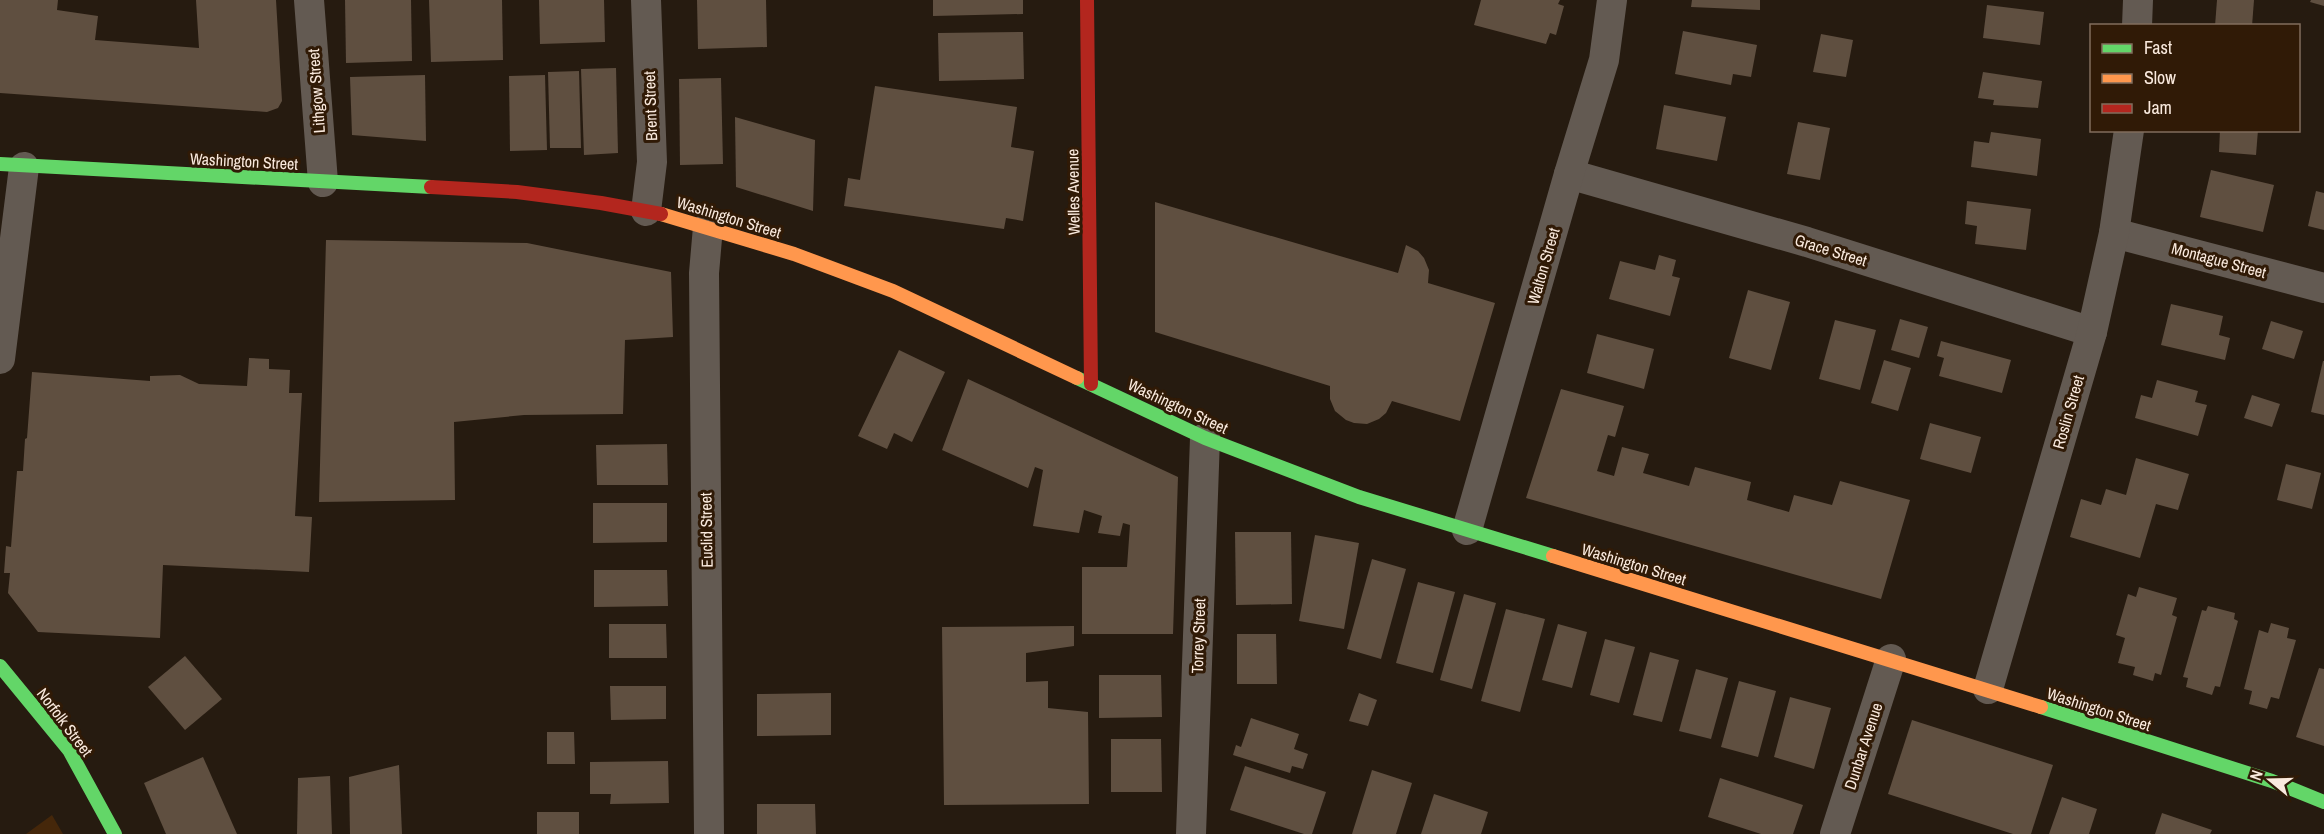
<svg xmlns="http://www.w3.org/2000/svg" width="2324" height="834" font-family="'Archivo Narrow',sans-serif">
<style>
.green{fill:#45270a}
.building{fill:#5f4f40}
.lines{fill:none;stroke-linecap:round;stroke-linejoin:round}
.street{stroke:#635a52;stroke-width:30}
.fast{stroke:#63d668;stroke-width:14}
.slow{stroke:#ff974d;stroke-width:14}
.jam{stroke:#b3261e;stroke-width:14}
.labels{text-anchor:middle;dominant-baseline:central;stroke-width:6;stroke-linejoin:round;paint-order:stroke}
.street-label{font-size:16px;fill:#faeade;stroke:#301a06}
</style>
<rect width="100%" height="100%" fill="#261b10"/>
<path class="green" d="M 52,815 L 63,834 L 26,834 Z"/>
<g class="building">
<path d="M 0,0 L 58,0 L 57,10 L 98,16 L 95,40 L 199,48 L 196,0 L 276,0 L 282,101 L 278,108 L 267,112 L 0,93 Z"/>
<path d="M 345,0 L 411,0 L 412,61 L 346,63 Z"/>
<path d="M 429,0 L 502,0 L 503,60 L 431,62 Z"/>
<path d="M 539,0 L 604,0 L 605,42 L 540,44 Z"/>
<path d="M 697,0 L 766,0 L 767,47 L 698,49 Z"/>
<path d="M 933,0 L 1023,0 L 1023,14 L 933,16 Z"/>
<path d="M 1481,0 L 1560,0 L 1558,4 L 1564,6 L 1556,35 L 1550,33 L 1546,44 L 1474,25 Z"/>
<path d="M 1692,0 L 1760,0 L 1760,10 L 1691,7 Z"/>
<path d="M 2217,0 L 2254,0 L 2252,26 L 2215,26 Z"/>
<path d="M 2311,0 L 2324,0 L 2324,6 L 2310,2 Z"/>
<path d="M 1987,5 L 2044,12 L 2040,45 L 1983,38 Z"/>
<path d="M 1683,31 L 1757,45 L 1751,77 L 1733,74 L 1731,85 L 1675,74 Z"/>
<path d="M 1023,32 L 1024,79 L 939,81 L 938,33 Z"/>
<path d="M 1821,34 L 1853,40 L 1846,77 L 1813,72 Z"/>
<path d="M 616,68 L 618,153 L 584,155 L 581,69 Z"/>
<path d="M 579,71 L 581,148 L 550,148 L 548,72 Z"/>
<path d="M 1983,72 L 2042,81 L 2038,108 L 1993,105 L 1994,100 L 1978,98 Z"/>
<path d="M 425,75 L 426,141 L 352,135 L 350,77 Z"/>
<path d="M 545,75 L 547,150 L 510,151 L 509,76 Z"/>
<path d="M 721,78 L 723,164 L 680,165 L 679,79 Z"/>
<path d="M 875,86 L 1017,107 L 1011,147 L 1034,151 L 1023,221 L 1006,218 L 1004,229 L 844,206 L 848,178 L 860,180 Z"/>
<path d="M 1664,105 L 1726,117 L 1717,161 L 1656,149 Z"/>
<path d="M 735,117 L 815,140 L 813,211 L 736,187 Z"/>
<path d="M 1798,122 L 1830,128 L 1820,180 L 1787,174 Z"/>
<path d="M 2220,130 L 2258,130 L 2256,155 L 2219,152 Z"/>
<path d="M 1991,132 L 2041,139 L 2037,176 L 1971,167 L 1974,141 L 1989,143 Z"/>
<path d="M 2211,170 L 2274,185 L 2263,232 L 2200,217 Z"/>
<path d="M 2316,191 L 2324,193 L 2324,230 L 2308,226 Z"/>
<path d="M 1967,201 L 2031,209 L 2026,250 L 1975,244 L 1977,226 L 1965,224 Z"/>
<path d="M 1155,202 L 1398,273 L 1406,245 L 1418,251 L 1424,258 L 1429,270 L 1428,283 L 1495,303 L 1460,421 L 1392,401 L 1386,413 L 1379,419 L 1367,424 L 1354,423 L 1346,420 L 1335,411 L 1330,399 L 1330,386 L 1155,332 Z"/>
<path d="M 326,240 L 527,243 L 671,272 L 673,337 L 625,340 L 623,414 L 524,415 L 454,422 L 455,500 L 319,502 Z"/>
<path d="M 1659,255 L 1676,260 L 1672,276 L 1680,278 L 1670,316 L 1609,299 L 1620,261 L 1655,270 Z"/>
<path d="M 1748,290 L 1790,302 L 1771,370 L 1729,358 Z"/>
<path d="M 2171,304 L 2223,316 L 2219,335 L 2230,338 L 2225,360 L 2161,345 Z"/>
<path d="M 1900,319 L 1928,327 L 1919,358 L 1891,350 Z"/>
<path d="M 1835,320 L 1876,330 L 1860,390 L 1819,379 Z"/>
<path d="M 2271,321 L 2303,331 L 2294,359 L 2262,349 Z"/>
<path d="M 1597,334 L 1654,349 L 1644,389 L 1587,373 Z"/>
<path d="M 1941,341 L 2011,360 L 2002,393 L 1939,376 L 1944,358 L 1937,356 Z"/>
<path d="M 899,350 L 945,372 L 912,442 L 894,433 L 887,449 L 858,436 Z"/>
<path d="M 249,358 L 269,359 L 269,369 L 290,370 L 289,393 L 302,393 L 295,516 L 312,517 L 309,572 L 163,565 L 160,638 L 38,632 L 8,593 L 10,573 L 4,573 L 6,546 L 11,547 L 17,471 L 23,471 L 25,439 L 27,438 L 32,372 L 150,381 L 150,376 L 180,375 L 199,384 L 247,386 Z"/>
<path d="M 1884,360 L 1911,368 L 1898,411 L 1871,403 Z"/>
<path d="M 2323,361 L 2324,361 L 2324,415 L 2311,412 Z"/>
<path d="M 968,379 L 1178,477 L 1173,634 L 1082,634 L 1082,567 L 1127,567 L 1130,525 L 1123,523 L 1120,536 L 1098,533 L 1102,516 L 1084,510 L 1079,533 L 1033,526 L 1043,470 L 1035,467 L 1028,488 L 942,450 Z"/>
<path d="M 2157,380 L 2198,391 L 2195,402 L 2207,405 L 2198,436 L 2135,418 L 2141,395 L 2152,398 Z"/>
<path d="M 1561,389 L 1624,406 L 1615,437 L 1608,435 L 1597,471 L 1614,476 L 1622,447 L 1649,454 L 1643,473 L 1689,486 L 1695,467 L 1751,482 L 1747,500 L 1789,512 L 1794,495 L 1832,505 L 1840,481 L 1910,500 L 1881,599 L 1526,498 Z"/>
<path d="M 2252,395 L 2280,404 L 2272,427 L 2244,418 Z"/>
<path d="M 1930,423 L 1981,437 L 1971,473 L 1920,459 Z"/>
<path d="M 667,444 L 668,485 L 597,485 L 596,445 Z"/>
<path d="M 2136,458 L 2189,474 L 2178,510 L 2156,504 L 2140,558 L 2070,537 L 2081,499 L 2101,505 L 2106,489 L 2126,495 Z"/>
<path d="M 2286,464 L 2321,473 L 2312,509 L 2277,500 Z"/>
<path d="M 593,503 L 667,503 L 667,542 L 593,543 Z"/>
<path d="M 1235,532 L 1291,532 L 1292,604 L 1236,605 Z"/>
<path d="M 1315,535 L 1359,543 L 1344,629 L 1299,621 Z"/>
<path d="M 1372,559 L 1406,569 L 1381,659 L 1347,649 Z"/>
<path d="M 594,570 L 667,570 L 668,606 L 594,607 Z"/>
<path d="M 1418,582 L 1455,592 L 1433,673 L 1396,663 Z"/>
<path d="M 2139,587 L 2177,598 L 2172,615 L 2177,617 L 2161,675 L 2155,673 L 2153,681 L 2133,675 L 2135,667 L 2118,663 L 2125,638 L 2116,635 L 2128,594 L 2136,597 Z"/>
<path d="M 1464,594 L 1496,603 L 1472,689 L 1440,680 Z"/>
<path d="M 2208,606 L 2235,613 L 2234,619 L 2238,621 L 2220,687 L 2215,686 L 2212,695 L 2186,687 L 2188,678 L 2183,677 L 2202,610 L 2206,611 Z"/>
<path d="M 1506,609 L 1545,619 L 1520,712 L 1481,701 Z"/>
<path d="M 2271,623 L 2289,628 L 2287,638 L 2296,640 L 2279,699 L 2271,697 L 2267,709 L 2249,704 L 2252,691 L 2244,689 L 2259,630 L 2268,633 Z"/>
<path d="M 609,624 L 666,624 L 667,658 L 609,658 Z"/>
<path d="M 1558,624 L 1587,632 L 1572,688 L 1542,680 Z"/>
<path d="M 1074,626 L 1074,646 L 1026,653 L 1026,682 L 1048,681 L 1048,708 L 1088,712 L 1089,804 L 944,805 L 942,627 Z"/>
<path d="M 1237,634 L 1276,634 L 1277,684 L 1237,684 Z"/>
<path d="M 1605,639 L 1635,647 L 1619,703 L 1590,695 Z"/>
<path d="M 1650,652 L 1679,660 L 1662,722 L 1633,715 Z"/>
<path d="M 185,656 L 222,699 L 185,730 L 148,687 Z"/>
<path d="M 2319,668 L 2324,669 L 2324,746 L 2296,737 Z"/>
<path d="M 1696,669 L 1728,678 L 1711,739 L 1679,731 Z"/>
<path d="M 1099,675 L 1161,675 L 1162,717 L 1099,718 Z"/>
<path d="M 1739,681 L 1776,691 L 1758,757 L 1721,747 Z"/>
<path d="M 610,686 L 666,686 L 666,719 L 611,720 Z"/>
<path d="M 831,693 L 831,735 L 757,736 L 757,694 Z"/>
<path d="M 1359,693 L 1377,700 L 1368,726 L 1349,721 Z"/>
<path d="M 1790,697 L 1831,708 L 1814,769 L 1774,757 Z"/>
<path d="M 1251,718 L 1299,734 L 1294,749 L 1308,754 L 1303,769 L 1292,766 L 1290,773 L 1233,755 L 1236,745 L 1241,747 Z"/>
<path d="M 1912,720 L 2053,765 L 2031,834 L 2013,834 L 1888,794 Z"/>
<path d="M 547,732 L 574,732 L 575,764 L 547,764 Z"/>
<path d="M 1111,739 L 1161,739 L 1162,792 L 1111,792 Z"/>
<path d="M 203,757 L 237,834 L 166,834 L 144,783 Z"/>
<path d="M 668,761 L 669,803 L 610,804 L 611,794 L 590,794 L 590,762 Z"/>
<path d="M 399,765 L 402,834 L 350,834 L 349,777 Z"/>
<path d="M 1245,766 L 1326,792 L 1312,834 L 1304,834 L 1230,810 Z"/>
<path d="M 1372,770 L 1412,783 L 1396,834 L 1352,834 Z"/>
<path d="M 330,776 L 332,834 L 297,834 L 298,778 Z"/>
<path d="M 1720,778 L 1803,805 L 1793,834 L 1761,834 L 1708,817 Z"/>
<path d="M 1434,794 L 1488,812 L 1481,834 L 1421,834 Z"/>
<path d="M 2062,797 L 2097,809 L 2089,834 L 2049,834 Z"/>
<path d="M 757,804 L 815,804 L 816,834 L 757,834 Z"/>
<rect x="537" y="812" width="42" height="22"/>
<path d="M 2162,813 L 2212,830 L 2210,834 L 2155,834 Z"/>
</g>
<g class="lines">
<g class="street">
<path d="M 309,0 L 323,182"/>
<path d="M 2137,26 L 2138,0"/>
<path d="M 1569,174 L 1807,242 L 2092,332"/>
<path d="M 646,211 L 652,162 L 646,0"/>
<path d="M 708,227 L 704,273 L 709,834"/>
<path d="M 2114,233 L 2324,288"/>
<path d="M 0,359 L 24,167"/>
<path d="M 1467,530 L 1569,174 L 1604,60 L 1612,0"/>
<path d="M 1988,689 L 2092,332 L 2114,233 L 2129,130"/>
<path d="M 1191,834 L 1205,438"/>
<path d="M 1835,834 L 1891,659"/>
</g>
<g class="fast">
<path d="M 0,164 L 431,187"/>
<path d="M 1077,378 L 1205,438 L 1359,497 L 1553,556"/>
<path d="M 0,666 L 69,750 L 115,834"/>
<path d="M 2041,707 L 2272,781 L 2324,802"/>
</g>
<g class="slow">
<path d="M 661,214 L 794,254 L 893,291 L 1077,378"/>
<path d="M 1553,556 L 2041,707"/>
</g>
<g class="jam">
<path d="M 1087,0 L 1091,384"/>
<path d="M 431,187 L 517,192 L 601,203 L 661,214"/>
</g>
</g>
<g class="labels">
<g class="street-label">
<text transform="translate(316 91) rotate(-94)">Lithgow Street</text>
<text transform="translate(650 106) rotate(-92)">Brent Street</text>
<text transform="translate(244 161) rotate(3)">Washington Street</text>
<text transform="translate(1073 192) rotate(-91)">Welles Avenue</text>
<text transform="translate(729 217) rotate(17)">Washington Street</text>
<text transform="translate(1831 250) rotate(17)">Grace Street</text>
<text transform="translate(2219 260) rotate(15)">Montague Street</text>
<text transform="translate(1543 266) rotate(-74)">Walton Street</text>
<text transform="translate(1178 406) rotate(25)">Washington Street</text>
<text transform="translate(2068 412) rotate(-74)">Roslin Street</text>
<text transform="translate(706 530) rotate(-91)">Euclid Street</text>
<text transform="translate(1634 564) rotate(17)">Washington Street</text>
<text transform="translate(1198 636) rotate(-88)">Torrey Street</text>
<text transform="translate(2099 709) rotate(18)">Washington Street</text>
<text transform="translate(65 722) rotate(53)">Norfolk Street</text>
<text transform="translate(1863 746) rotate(-72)">Dunbar Avenue</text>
</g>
</g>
<rect x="2090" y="24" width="210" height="108" fill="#301a06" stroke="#816d5c" stroke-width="1.5"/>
<rect x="2102" y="44" width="30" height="9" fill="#63d668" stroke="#816d5c" stroke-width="1.5"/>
<text x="2144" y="54" font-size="18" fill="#faeade">Fast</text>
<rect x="2102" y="74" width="30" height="9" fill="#ff974d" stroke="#816d5c" stroke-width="1.5"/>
<text x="2144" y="84" font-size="18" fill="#faeade">Slow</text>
<rect x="2102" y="104" width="30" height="9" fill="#b3261e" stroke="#816d5c" stroke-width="1.5"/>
<text x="2144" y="114" font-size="18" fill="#faeade">Jam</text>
<g transform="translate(2270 780) rotate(289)" stroke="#301a06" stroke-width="4.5" paint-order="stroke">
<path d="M0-4.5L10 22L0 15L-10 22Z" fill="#faeade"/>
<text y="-9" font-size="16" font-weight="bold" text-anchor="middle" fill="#faeade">N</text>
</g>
</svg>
